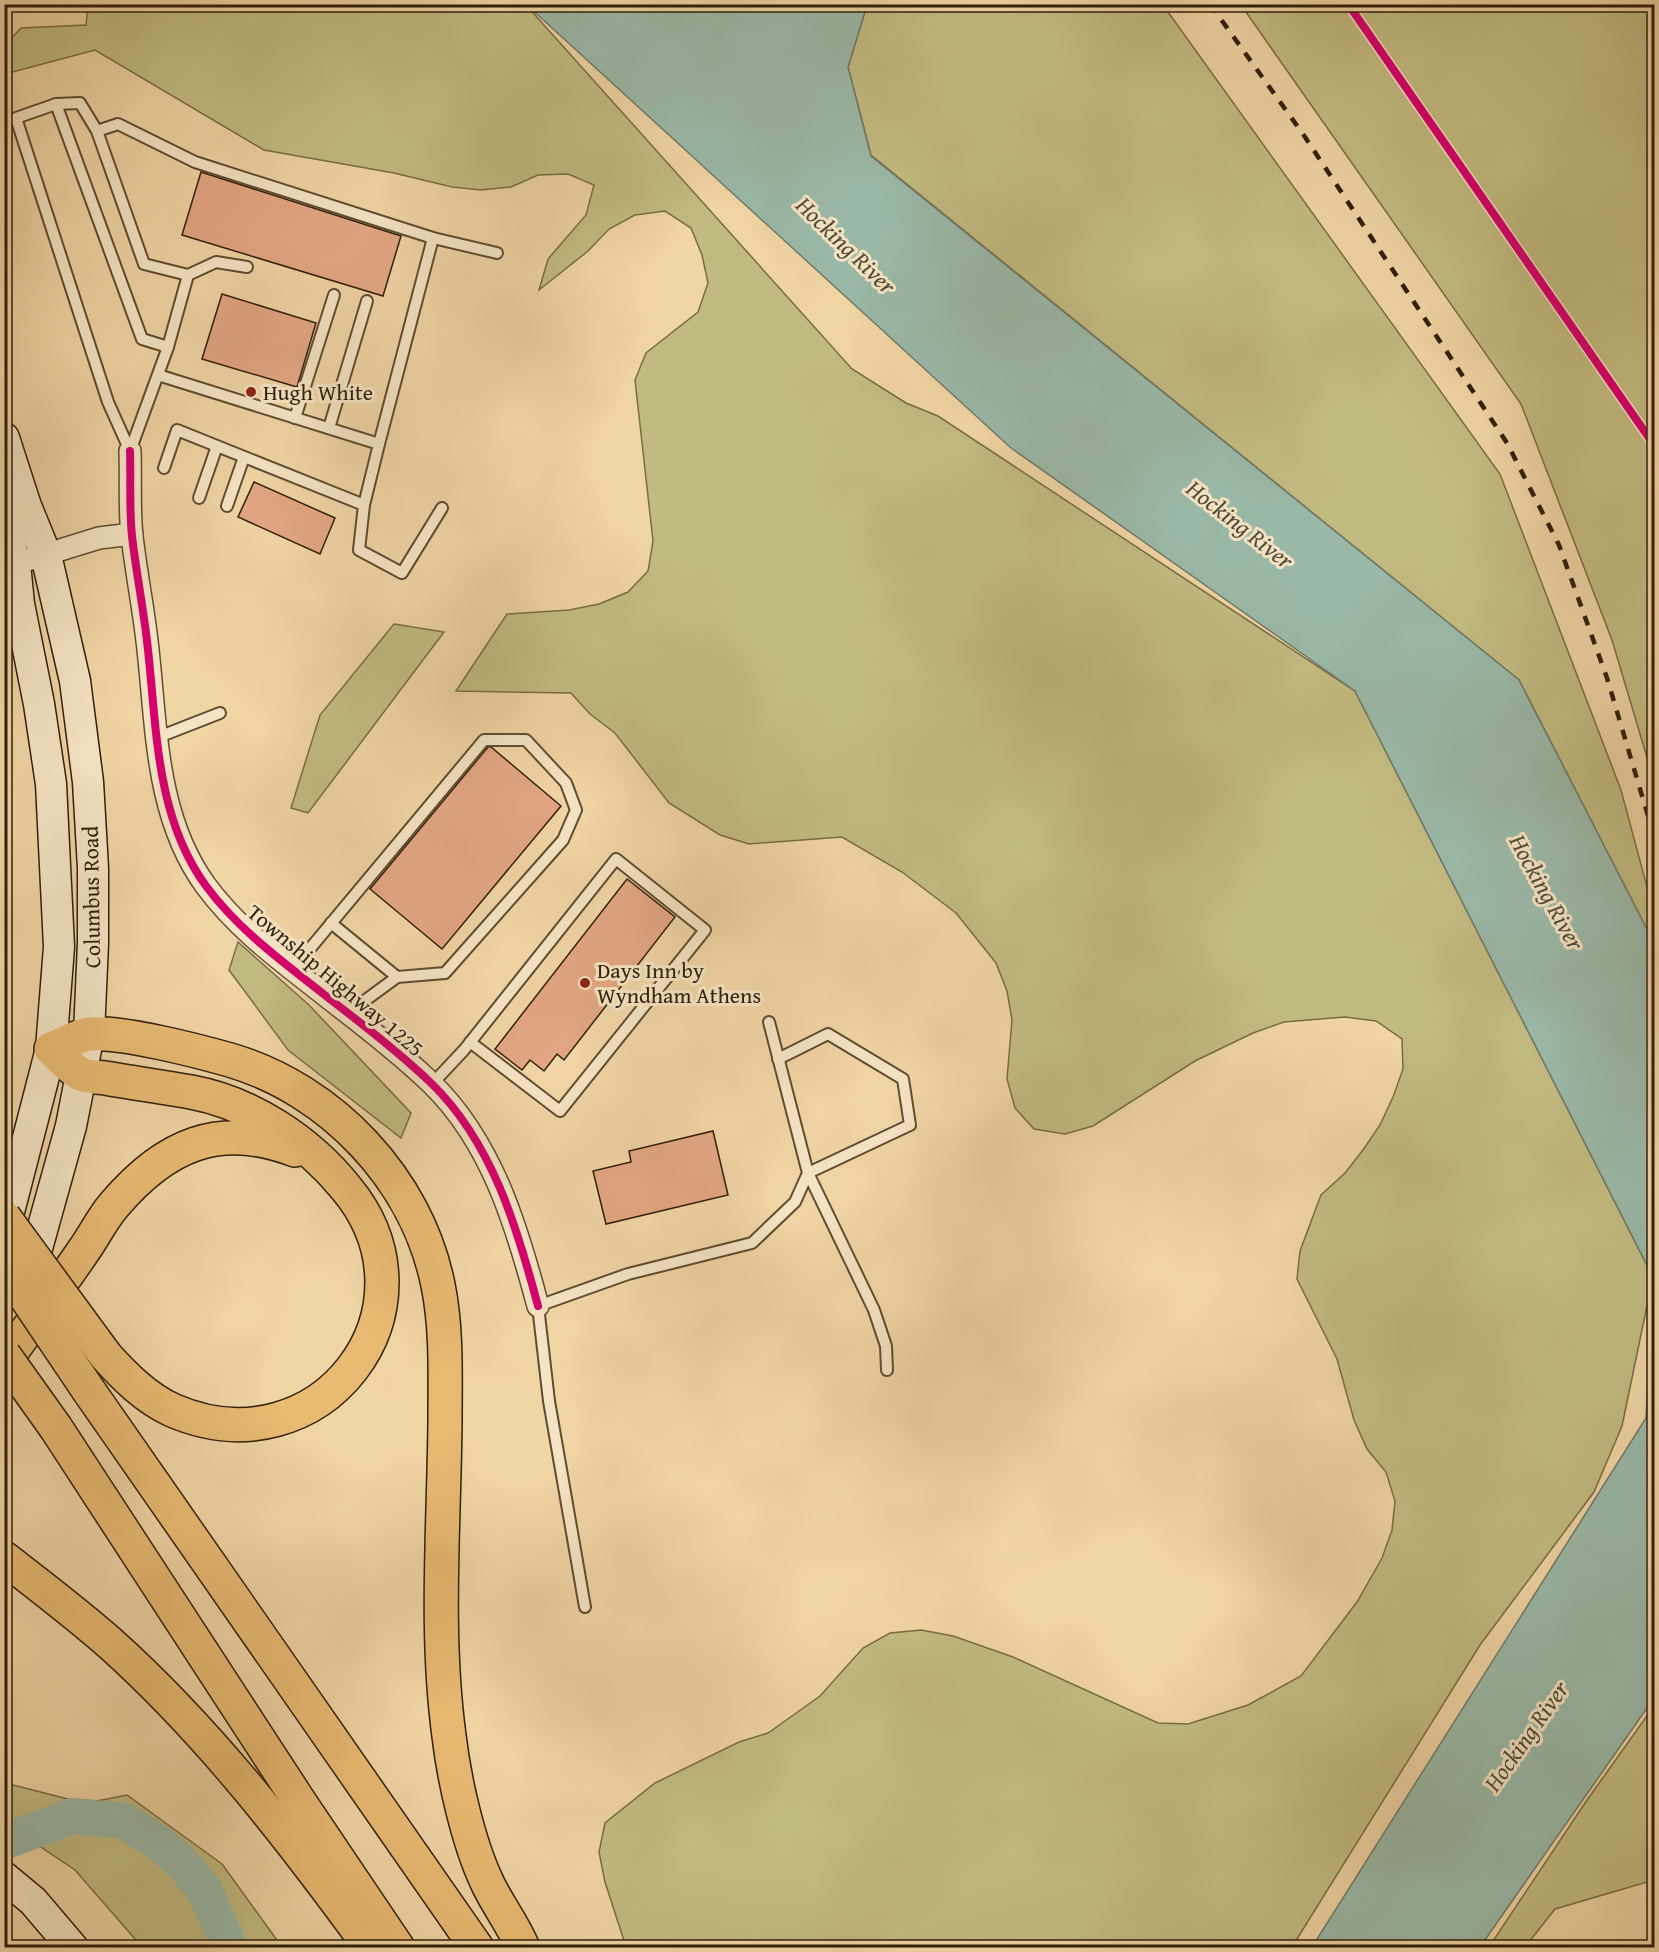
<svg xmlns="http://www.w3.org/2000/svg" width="1659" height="1952" font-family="'Gentium Book Plus',serif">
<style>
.green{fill:#c2bb81;stroke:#796c46;stroke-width:1.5}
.water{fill:#9ab9a8;stroke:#707b69;stroke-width:1.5}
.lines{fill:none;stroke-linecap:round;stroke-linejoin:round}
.river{stroke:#9ab9a8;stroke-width:36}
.building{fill:#e3a683;stroke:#301e0a;stroke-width:1.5}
.lane-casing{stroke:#604c31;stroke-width:14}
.street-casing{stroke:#604c31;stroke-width:24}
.secondary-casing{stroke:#301e0a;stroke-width:33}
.highway-casing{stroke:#301e0a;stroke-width:36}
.lane{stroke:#f5e4c4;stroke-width:10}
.street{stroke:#f5e4c4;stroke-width:21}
.secondary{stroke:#f5e4c4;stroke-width:30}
.highway{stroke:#e8ba72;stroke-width:33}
.rail{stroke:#301e0a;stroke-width:4.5;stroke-dasharray:10 10;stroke-linecap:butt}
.highway-bridge-casing{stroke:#301e0a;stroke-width:36;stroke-linecap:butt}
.highway-bridge{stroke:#e8ba72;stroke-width:33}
.cycleway-casing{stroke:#f5e4c4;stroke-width:11}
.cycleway{stroke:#d6006c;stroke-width:8}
.poi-dot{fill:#8f2418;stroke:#f5e4c4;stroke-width:2}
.labels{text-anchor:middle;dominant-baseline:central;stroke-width:6;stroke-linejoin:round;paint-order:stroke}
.poi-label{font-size:22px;fill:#301e0a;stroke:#f5e4c4;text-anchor:start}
.street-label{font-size:22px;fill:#301e0a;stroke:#f5e4c4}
.water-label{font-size:24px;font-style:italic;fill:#504c39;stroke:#f5e4c4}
</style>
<rect width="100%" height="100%" fill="#f0d5a5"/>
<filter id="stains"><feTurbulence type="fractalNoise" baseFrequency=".00333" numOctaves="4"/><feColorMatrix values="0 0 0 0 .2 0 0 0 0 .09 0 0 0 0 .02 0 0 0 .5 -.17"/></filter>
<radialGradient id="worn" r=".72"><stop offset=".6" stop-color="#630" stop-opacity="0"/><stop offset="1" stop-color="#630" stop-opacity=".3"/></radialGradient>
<g class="green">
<path d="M 88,5 L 526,5 L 852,369 L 906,403 L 938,416 L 1355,691 L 1653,1277 L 1622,1426 L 1594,1492 L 1480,1645 L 1292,1947 L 626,1947 L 605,1882 L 599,1852 L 605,1823 L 655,1783 L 739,1742 L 768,1733 L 820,1696 L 863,1648 L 890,1633 L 921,1630 L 953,1636 L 1013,1657 L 1158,1723 L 1188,1724 L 1248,1705 L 1301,1676 L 1357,1602 L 1382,1558 L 1392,1530 L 1395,1501 L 1386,1472 L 1367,1449 L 1354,1420 L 1337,1359 L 1297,1279 L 1300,1251 L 1321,1195 L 1345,1173 L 1363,1150 L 1380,1125 L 1393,1097 L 1403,1069 L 1402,1039 L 1376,1021 L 1345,1017 L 1284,1022 L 1253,1033 L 1195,1061 L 1093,1126 L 1065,1134 L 1034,1129 L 1015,1108 L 1007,1079 L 1012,1020 L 1007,991 L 996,963 L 956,913 L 902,872 L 842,837 L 749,844 L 720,835 L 669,803 L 615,733 L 590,714 L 571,693 L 456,691 L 507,614 L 569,610 L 599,604 L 628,592 L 648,571 L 653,541 L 635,380 L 646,353 L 698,312 L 708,283 L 702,255 L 691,228 L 665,211 L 635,215 L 609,229 L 588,251 L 539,290 L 548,259 L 586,215 L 594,185 L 568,174 L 538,175 L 511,187 L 481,190 L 452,187 L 394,173 L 264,150 L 95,50 L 5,74 L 5,45 L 21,28 L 86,25 Z"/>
<path d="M 867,5 L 1163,5 L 1500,474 L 1621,790 L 1654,913 L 1654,943 L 1519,680 L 871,155 L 848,67 Z"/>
<path d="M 1241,5 L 1654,5 L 1654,781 L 1612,640 L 1521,404 Z"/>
<path d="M 394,624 L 444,632 L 308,813 L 291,808 L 320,715 Z"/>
<path d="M 238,942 L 309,1005 L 411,1113 L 401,1138 L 288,1050 L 229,970 Z"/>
<path d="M 1654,1706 L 1654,1880 L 1555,1909 L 1525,1947 L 1489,1947 L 1585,1803 Z"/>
<path d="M 5,1783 L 68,1799 L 97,1801 L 127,1795 L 222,1864 L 282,1947 L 142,1947 L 75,1870 L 5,1823 Z"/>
</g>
<path class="water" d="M 527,5 L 867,5 L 848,67 L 871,156 L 1519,680 L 1654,943 L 1654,1698 L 1480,1947 L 1312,1947 L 1646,1418 L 1653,1277 L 1355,691 L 1011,448 Z"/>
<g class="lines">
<path class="river" d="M 4,1842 L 72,1816 L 124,1821 L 159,1843 L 184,1865 L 205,1891 L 230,1948"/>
</g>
<g class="building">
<path d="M 201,172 L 401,236 L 383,296 L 182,235 Z"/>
<path d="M 222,294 L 316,323 L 297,387 L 202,359 Z"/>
<path d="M 254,482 L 335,518 L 320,554 L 238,517 Z"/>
<path d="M 488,747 L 491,747 L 561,806 L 442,949 L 370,889 Z"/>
<path d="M 627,879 L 675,917 L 564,1060 L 557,1054 L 544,1071 L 530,1060 L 522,1070 L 495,1049 Z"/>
<path d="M 713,1131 L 728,1195 L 606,1224 L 593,1171 L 631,1162 L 629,1151 Z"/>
</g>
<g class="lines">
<defs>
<g id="lane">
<path d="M 56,104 L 80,103 L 97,131 L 144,264 L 188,275 L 216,262 L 247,267"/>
<path d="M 97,131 L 118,124 L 195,162 L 433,238 L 497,253"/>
<path d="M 158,375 L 379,444 L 433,238"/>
<path d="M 295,418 L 334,295"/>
<path d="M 329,428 L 367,301"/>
<path d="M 379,444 L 364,505 L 359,550 L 402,573 L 442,508"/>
<path d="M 130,451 L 108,402 L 16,118 L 56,104 L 142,339 L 168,347"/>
<path d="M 130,451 L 168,347 L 188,275"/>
<path d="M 164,468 L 177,430 L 364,505"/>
<path d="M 199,498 L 217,446"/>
<path d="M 227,506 L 244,457"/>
<path d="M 156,738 L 220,713"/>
<path d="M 331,923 L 397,977"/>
<path d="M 293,969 L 484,740 L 526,740 L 566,783 L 576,810 L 563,840 L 445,973 L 397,977 L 348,1013"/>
<path d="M 778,1059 L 828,1034 L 903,1079 L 910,1125 L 808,1173 L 874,1310 L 886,1346 L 887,1370"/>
<path d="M 432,1084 L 464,1050 L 616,859 L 705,930 L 560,1111 L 470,1042"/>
<path d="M 585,1607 L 549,1401 L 538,1306 L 628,1274 L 752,1243 L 795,1202 L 808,1173 L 769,1022"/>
</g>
<g id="street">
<path d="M 130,451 C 131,479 129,508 132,536 C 136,571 143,606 147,641 C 157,723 154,815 206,886 C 240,932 286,964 331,1000 C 365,1026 400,1053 431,1083 C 492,1142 517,1227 538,1306"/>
<path d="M 15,564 L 99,538 L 132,534"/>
</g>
<g id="secondary">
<path d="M 4,438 L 26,506 L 46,555 L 75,681 L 88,782 L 93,868 L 93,943 L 89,1034 L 71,1126 L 29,1277"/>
<path d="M 4,520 L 15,564 L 19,604 L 39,704 L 51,784 L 59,947 L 51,1049 L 4,1231"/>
<path d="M 4,1877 L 33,1901 L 73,1948"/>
</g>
<g id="highway">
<path d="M 106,1356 C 125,1377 146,1398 172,1410 C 321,1475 446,1308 346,1188 C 308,1141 251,1103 191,1092 C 162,1087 134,1083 105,1078 C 97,1077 85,1077 79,1073 C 69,1067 60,1057 51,1049 C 63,1045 78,1035 90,1034 C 121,1031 198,1051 230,1060 C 332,1090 417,1180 438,1285 C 447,1329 445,1376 445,1421 C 444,1526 435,1632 449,1736 C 454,1779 468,1841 486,1880 C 496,1903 513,1924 523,1948"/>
<path d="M 4,1362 C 31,1325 58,1288 84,1250 C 94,1236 102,1219 114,1205 C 165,1145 219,1121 295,1150"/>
<path d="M 89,1391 L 477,1948"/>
<path d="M 56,1428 L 299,1801 L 398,1948"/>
<path d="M 4,1558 C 40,1586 77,1614 111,1644 C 210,1733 293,1841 371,1948"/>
</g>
</defs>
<use href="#lane" class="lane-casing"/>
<use href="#street" class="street-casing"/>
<use href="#secondary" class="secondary-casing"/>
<use href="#highway" class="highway-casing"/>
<use href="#lane" class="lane"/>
<use href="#street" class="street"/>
<use href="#secondary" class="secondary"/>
<use href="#highway" class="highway"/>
<path class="rail" d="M 1210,4 L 1303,134 L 1507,443 L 1559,545 L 1607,678 L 1654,836"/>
<defs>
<g id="highway-bridge">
<path d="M 4,1217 L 106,1356"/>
<path d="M 4,1265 L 89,1391"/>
<path d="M 4,1355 L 56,1428"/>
</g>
</defs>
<use href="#highway-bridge" class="highway-bridge-casing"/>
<use href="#highway-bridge" class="highway-bridge"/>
<defs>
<g id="cycleway">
<path d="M 1348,4 L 1654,445"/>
<path d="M 130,451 C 131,479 129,508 132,536 C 136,571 143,606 147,641 C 157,723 154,815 206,886 C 240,932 286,964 331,1000 C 365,1026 400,1053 431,1083 C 492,1142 517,1227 538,1306"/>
</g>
</defs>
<use href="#cycleway" class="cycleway-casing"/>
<use href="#cycleway" class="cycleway"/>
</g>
<g class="poi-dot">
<circle cx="251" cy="392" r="6"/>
<circle cx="585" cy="983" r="6"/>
</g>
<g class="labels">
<g class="poi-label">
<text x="263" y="392">Hugh White</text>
<text x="597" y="970">Days Inn by<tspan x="597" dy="25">Wyndham Athens</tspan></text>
</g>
<g class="street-label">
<text transform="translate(91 897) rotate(-91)">Columbus Road</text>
<text transform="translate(336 980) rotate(40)">Township Highway 1225</text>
</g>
<g class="water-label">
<text transform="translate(846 245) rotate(44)">Hocking River</text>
<text transform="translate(1240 524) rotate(38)">Hocking River</text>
<text transform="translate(1547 892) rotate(61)">Hocking River</text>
<text transform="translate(1526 1736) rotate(-55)">Hocking River</text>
</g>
</g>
<rect width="1659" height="1952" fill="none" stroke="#f0d5a5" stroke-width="24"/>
<rect x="6" y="6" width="1647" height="1940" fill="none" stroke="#301e0a" stroke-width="3"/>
<rect x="12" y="12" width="1635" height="1928" fill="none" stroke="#301e0a" stroke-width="1.5"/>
<rect width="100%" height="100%" filter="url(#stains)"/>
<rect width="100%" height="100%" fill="url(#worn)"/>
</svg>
